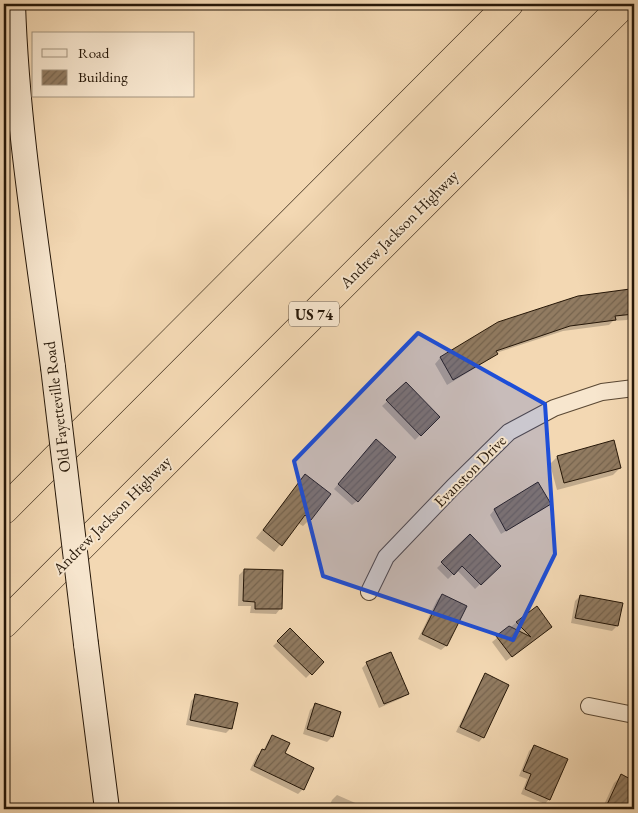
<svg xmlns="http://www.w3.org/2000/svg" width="638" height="813" font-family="'EB Garamond',serif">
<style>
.shadow{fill:#0003}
.building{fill:url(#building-hatch);stroke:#261708}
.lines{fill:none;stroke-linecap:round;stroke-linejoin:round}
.street-casing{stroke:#594733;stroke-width:18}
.secondary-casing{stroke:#261708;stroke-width:26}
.highway-casing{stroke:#261708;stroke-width:29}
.street{stroke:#f7e6ce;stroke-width:16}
.secondary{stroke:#f7e6ce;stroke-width:24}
.highway{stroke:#f3d8b3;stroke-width:28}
.secondary-bridge-casing{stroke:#261708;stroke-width:26;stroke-linecap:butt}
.secondary-bridge{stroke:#f7e6ce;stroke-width:24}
.marked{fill:#1d4ed8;fill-opacity:0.2;stroke:#1d4ed8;stroke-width:4;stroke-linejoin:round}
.labels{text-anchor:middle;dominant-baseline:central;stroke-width:4;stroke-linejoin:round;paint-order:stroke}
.shield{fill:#f7e6ce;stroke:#655543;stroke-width:1}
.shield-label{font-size:15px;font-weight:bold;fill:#261708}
.street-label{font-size:16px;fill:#261708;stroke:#f7e6ce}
</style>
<defs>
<pattern id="building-hatch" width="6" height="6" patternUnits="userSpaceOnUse" patternTransform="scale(1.25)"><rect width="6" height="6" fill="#917b61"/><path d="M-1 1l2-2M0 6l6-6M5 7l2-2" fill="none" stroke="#76644e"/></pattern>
</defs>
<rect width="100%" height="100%" fill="#f3d8b3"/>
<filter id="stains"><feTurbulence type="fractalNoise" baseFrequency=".004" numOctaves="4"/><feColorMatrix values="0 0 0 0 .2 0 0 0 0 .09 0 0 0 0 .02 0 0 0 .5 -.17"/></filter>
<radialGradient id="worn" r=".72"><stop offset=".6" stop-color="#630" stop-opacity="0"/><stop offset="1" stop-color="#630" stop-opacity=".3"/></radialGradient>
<g class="shadow">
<path d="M 633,314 L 627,320 L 613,321 L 609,325 L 563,331 L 496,353 L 490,359 L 447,385 L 435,364 L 440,358 L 498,323 Z"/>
<path d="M 406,384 L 438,417 L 415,440 L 382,406 Z"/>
<path d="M 371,446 L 357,501 L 352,505 L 334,489 Z"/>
<path d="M 557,457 L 620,468 L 613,475 L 557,490 L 550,464 Z"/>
<path d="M 305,476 L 310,519 L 303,526 L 298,523 L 274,552 L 256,538 Z"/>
<path d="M 537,484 L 549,504 L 544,509 L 501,534 L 490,515 L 494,510 Z"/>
<path d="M 470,536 L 499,566 L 475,589 L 457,570 L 448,579 L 437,568 Z"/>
<path d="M 244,570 L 280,609 L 276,614 L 250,613 L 251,606 L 238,606 L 239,575 Z"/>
<path d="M 442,595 L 465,606 L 446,646 L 441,650 L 418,639 L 437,600 Z"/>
<path d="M 580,596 L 621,604 L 617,626 L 612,631 L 571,623 L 575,601 Z"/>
<path d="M 517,622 L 545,632 L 506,661 L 492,642 Z"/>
<path d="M 290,630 L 322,662 L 306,678 L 273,646 Z"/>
<path d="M 367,663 L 407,693 L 402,698 L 379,708 L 362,668 Z"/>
<path d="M 486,675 L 483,737 L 479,742 L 456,732 L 481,680 Z"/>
<path d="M 196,696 L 231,728 L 226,733 L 186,725 L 191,701 Z"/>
<path d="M 315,705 L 339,712 L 332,737 L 327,742 L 303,734 L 310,710 Z"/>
<path d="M 272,737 L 303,789 L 298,794 L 250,770 L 257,755 L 263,751 L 268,741 Z"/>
<path d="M 534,746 L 549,799 L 545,804 L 521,794 L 527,779 L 519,776 L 529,751 Z"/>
<path d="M 634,764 L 634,809 L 602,809 L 614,783 L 621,776 L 627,779 Z"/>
<path d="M 337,795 L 369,809 L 328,809 L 332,800 Z"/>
</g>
<g class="building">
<path d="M 630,289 L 634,314 L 615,316 L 616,320 L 570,326 L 496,351 L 498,354 L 453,380 L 440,357 L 498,322 L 578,296 Z"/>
<path d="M 406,382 L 440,417 L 421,436 L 386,400 Z"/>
<path d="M 376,439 L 396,457 L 358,502 L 338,484 Z"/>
<path d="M 614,440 L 621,468 L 564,483 L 557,456 Z"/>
<path d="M 305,474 L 331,494 L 311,520 L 305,515 L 282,546 L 263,530 Z"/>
<path d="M 538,482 L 551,504 L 506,531 L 494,509 Z"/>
<path d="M 470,534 L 501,566 L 481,585 L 462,566 L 454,575 L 441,562 Z"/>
<path d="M 244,569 L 283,570 L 282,609 L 255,609 L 255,602 L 243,601 Z"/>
<path d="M 442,594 L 467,606 L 447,646 L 422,634 Z"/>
<path d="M 580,595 L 623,603 L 618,626 L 575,618 Z"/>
<path d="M 537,606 L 552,627 L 512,657 L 496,636 L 509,626 L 531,637 L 516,622 Z"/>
<path d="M 290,628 L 324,662 L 312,675 L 277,641 Z"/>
<path d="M 391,652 L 409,694 L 384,704 L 366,662 Z"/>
<path d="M 485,673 L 509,685 L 484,738 L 460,727 Z"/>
<path d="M 195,694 L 238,703 L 232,729 L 190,720 Z"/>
<path d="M 315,703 L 341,712 L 333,737 L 307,729 Z"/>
<path d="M 272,735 L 290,743 L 285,753 L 314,768 L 304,790 L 254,766 L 262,749 L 265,750 Z"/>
<path d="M 534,745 L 568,759 L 550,800 L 525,789 L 531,774 L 523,771 Z"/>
<path d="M 621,774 L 634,781 L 634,809 L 605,809 Z"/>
</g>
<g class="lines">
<defs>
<g id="street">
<path d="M 369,592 L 386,557 L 453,487 L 509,432 L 554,408 L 602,392 L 634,388"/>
<path d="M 589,706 L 634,715"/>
</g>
<g id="secondary">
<path d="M 13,4 C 17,126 37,246 53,367"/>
<path d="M 86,644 L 107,809"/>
</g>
<g id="highway">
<path d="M 4,510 L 509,4"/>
<path d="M 4,624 L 624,4"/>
</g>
</defs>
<use href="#street" class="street-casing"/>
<use href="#secondary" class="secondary-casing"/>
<use href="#highway" class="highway-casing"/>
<use href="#street" class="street"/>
<use href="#secondary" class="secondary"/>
<use href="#highway" class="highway"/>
<defs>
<path id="secondary-bridge" d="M 53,367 L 86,644"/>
</defs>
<use href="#secondary-bridge" class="secondary-bridge-casing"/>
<use href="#secondary-bridge" class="secondary-bridge"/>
</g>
<path class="marked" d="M 418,333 L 545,404 L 555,554 L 513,640 L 323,576 L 294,461 Z"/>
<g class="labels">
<rect class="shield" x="289" y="301.5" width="50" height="25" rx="4"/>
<g class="shield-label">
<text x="314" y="314">US 74</text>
</g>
<g class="street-label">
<text transform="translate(399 229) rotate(-45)">Andrew Jackson Highway</text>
<text transform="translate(57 407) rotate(-97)">Old Fayetteville Road</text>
<text transform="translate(470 471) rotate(-45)">Evanston Drive</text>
<text transform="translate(112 515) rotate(-45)">Andrew Jackson Highway</text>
</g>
</g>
<rect width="638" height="813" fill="none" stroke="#f3d8b3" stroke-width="20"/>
<rect x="5" y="5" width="628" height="803" fill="none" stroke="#261708" stroke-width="2.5"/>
<rect x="10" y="10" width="618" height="793" fill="none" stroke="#261708"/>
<rect x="32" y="32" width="162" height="65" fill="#f7e6ce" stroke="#a3937f"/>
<rect x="42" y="49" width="25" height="8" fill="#f7e6ce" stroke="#a3937f"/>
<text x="78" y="58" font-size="15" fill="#261708">Road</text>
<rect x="42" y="70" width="25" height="15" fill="url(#building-hatch)" stroke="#a3937f"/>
<text x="78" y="82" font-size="15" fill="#261708">Building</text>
<rect width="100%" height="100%" filter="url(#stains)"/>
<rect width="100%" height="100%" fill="url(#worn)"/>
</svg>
